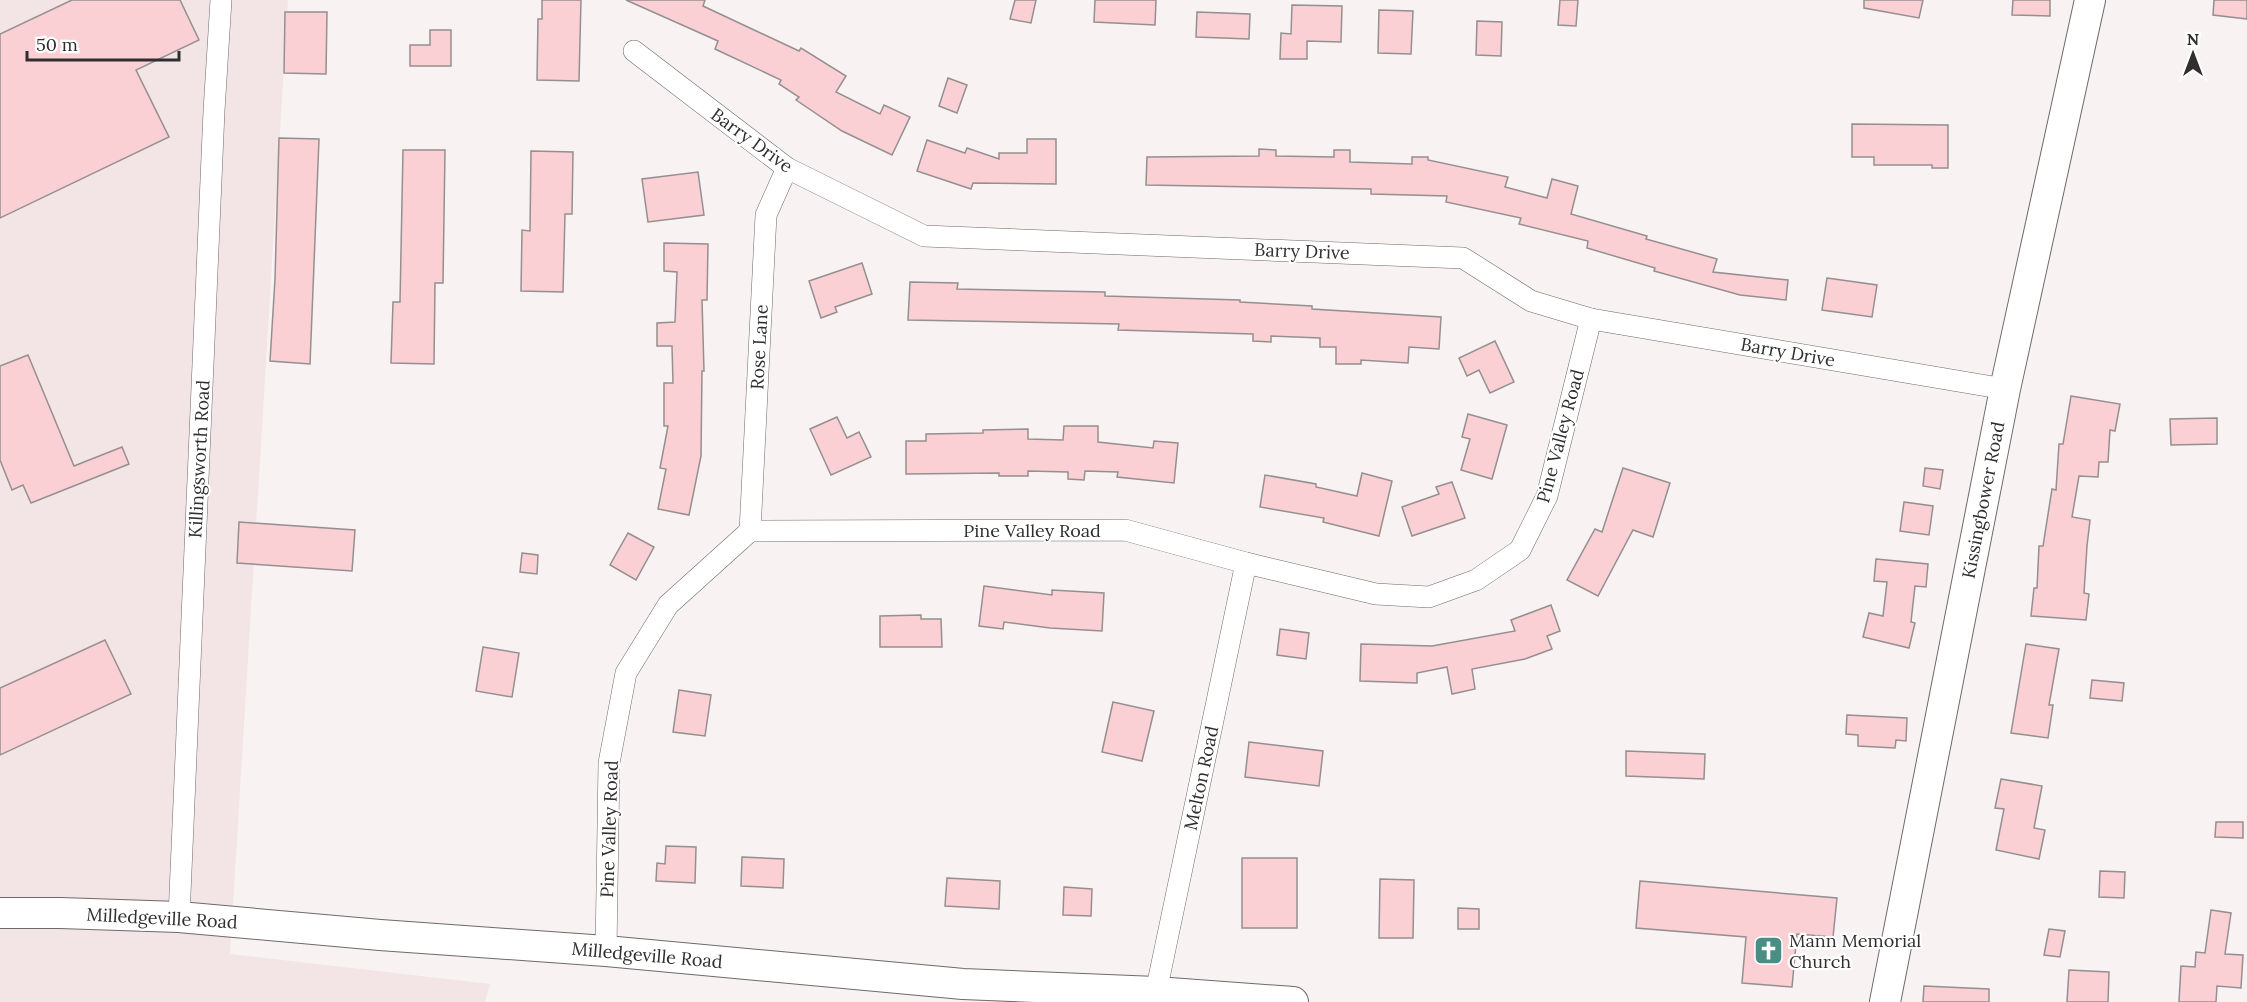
<svg xmlns="http://www.w3.org/2000/svg" width="2247" height="1002" font-family="Lora,serif">
<style>
.built{fill:#f3e4e6}
.building{fill:#fad0d5;stroke:#958f90;stroke-width:1.5}
.lines{fill:none;stroke-linecap:round;stroke-linejoin:round}
.street-casing{stroke:#6e696a;stroke-width:22}
.secondary-casing{stroke:#6e696a;stroke-width:32}
.street{stroke:#fff;stroke-width:21}
.secondary{stroke:#fff;stroke-width:30}
.labels{text-anchor:middle;dominant-baseline:central;stroke-width:4.5;stroke-linejoin:round;paint-order:stroke}
.street-label{font-size:18px;fill:#302e2e;stroke:#fff}
.poi-label{font-size:18px;fill:#302e2e;stroke:#fff;text-anchor:start}
</style>
<rect width="100%" height="100%" fill="#f8f2f3"/>
<path class="built" d="M 0,0 L 288,0 L 230,954 L 490,984 L 485,1002 L 0,1002 Z"/>
<g class="building">
<path d="M 72,0 L 180,0 L 199,40 L 136,70 L 169,137 L 0,218 L 0,34 Z"/>
<path d="M 542,0 L 581,0 L 579,81 L 537,80 L 538,19 L 542,19 Z"/>
<path d="M 626,0 L 705,0 L 703,6 L 799,51 L 801,48 L 846,76 L 836,92 L 880,114 L 884,105 L 910,117 L 892,155 L 842,131 L 796,100 L 799,97 L 779,84 L 781,80 L 715,49 L 718,41 Z"/>
<path d="M 1015,0 L 1036,0 L 1031,23 L 1010,19 Z"/>
<path d="M 1095,0 L 1156,0 L 1155,25 L 1094,22 Z"/>
<path d="M 1560,0 L 1578,0 L 1576,26 L 1558,25 Z"/>
<path d="M 1864,0 L 1923,0 L 1919,18 L 1864,8 Z"/>
<path d="M 2013,0 L 2050,0 L 2050,16 L 2012,15 Z"/>
<path d="M 2214,0 L 2247,0 L 2247,19 L 2213,15 Z"/>
<path d="M 1292,5 L 1342,6 L 1341,42 L 1307,41 L 1307,59 L 1280,59 L 1281,33 L 1291,34 Z"/>
<path d="M 1379,10 L 1413,11 L 1411,54 L 1378,53 Z"/>
<path d="M 285,12 L 327,12 L 326,74 L 284,73 Z"/>
<path d="M 1197,12 L 1250,14 L 1249,39 L 1196,37 Z"/>
<path d="M 1477,21 L 1502,22 L 1501,56 L 1476,55 Z"/>
<path d="M 430,30 L 451,30 L 451,66 L 410,66 L 410,45 L 430,45 Z"/>
<path d="M 948,78 L 967,85 L 957,113 L 939,106 Z"/>
<path d="M 1852,124 L 1948,125 L 1948,168 L 1932,168 L 1932,165 L 1874,165 L 1874,157 L 1852,157 Z"/>
<path d="M 279,138 L 319,139 L 310,364 L 270,361 L 275,279 Z"/>
<path d="M 1027,139 L 1056,139 L 1056,184 L 973,183 L 971,189 L 917,171 L 927,140 L 965,153 L 967,148 L 999,159 L 999,153 L 1027,153 Z"/>
<path d="M 1259,149 L 1276,150 L 1276,156 L 1334,157 L 1334,150 L 1350,150 L 1350,162 L 1412,164 L 1412,157 L 1428,157 L 1428,160 L 1508,177 L 1505,187 L 1547,198 L 1552,179 L 1578,186 L 1571,214 L 1647,236 L 1646,239 L 1717,259 L 1713,272 L 1788,280 L 1786,300 L 1740,295 L 1654,271 L 1655,268 L 1587,248 L 1588,241 L 1519,224 L 1521,218 L 1446,202 L 1447,196 L 1371,194 L 1371,189 L 1146,185 L 1147,157 L 1259,156 Z"/>
<path d="M 403,150 L 445,150 L 443,283 L 435,283 L 434,364 L 391,363 L 393,302 L 400,302 Z"/>
<path d="M 531,151 L 573,152 L 572,214 L 565,214 L 563,292 L 521,291 L 522,230 L 530,231 Z"/>
<path d="M 698,172 L 704,215 L 648,222 L 642,179 Z"/>
<path d="M 664,243 L 708,244 L 707,300 L 702,300 L 704,371 L 702,371 L 701,456 L 689,515 L 658,509 L 666,469 L 660,468 L 668,426 L 664,426 L 664,383 L 673,383 L 672,346 L 657,346 L 657,323 L 675,322 L 677,272 L 664,271 Z"/>
<path d="M 862,263 L 872,294 L 835,307 L 837,312 L 821,318 L 809,281 Z"/>
<path d="M 1827,278 L 1877,285 L 1872,317 L 1822,310 Z"/>
<path d="M 910,282 L 958,283 L 957,289 L 1105,292 L 1105,296 L 1240,300 L 1240,302 L 1312,306 L 1312,309 L 1441,317 L 1439,349 L 1409,347 L 1408,363 L 1361,360 L 1361,364 L 1336,364 L 1336,347 L 1320,347 L 1320,338 L 1271,336 L 1271,342 L 1253,341 L 1253,334 L 1118,330 L 1119,324 L 908,320 Z"/>
<path d="M 1495,341 L 1514,382 L 1490,393 L 1479,370 L 1467,376 L 1459,358 Z"/>
<path d="M 28,355 L 74,466 L 122,447 L 129,464 L 31,503 L 23,485 L 12,490 L 0,460 L 0,366 Z"/>
<path d="M 2071,396 L 2120,404 L 2115,431 L 2110,430 L 2108,462 L 2099,462 L 2098,477 L 2079,476 L 2072,517 L 2090,520 L 2087,546 L 2084,593 L 2089,594 L 2086,620 L 2031,616 L 2034,588 L 2037,588 L 2039,546 L 2043,546 L 2052,489 L 2056,490 L 2059,444 L 2063,444 Z"/>
<path d="M 1468,414 L 1507,425 L 1492,479 L 1461,470 L 1470,439 L 1462,437 Z"/>
<path d="M 837,417 L 847,438 L 859,432 L 871,457 L 831,475 L 810,429 Z"/>
<path d="M 2217,418 L 2217,444 L 2171,445 L 2170,419 Z"/>
<path d="M 1064,426 L 1098,426 L 1098,442 L 1153,448 L 1154,441 L 1178,443 L 1174,483 L 1117,477 L 1118,472 L 1085,471 L 1084,480 L 1068,479 L 1068,472 L 1028,471 L 1028,476 L 999,476 L 999,473 L 906,474 L 906,441 L 926,441 L 926,434 L 983,433 L 983,430 L 1028,429 L 1028,439 L 1063,440 Z"/>
<path d="M 1623,468 L 1670,483 L 1653,537 L 1633,530 L 1598,596 L 1567,580 L 1595,529 L 1602,532 Z"/>
<path d="M 1925,468 L 1943,470 L 1940,489 L 1923,486 Z"/>
<path d="M 1362,473 L 1392,481 L 1379,536 L 1323,522 L 1324,518 L 1260,507 L 1265,475 L 1316,484 L 1316,487 L 1357,496 Z"/>
<path d="M 1452,482 L 1465,518 L 1412,536 L 1402,507 L 1439,494 L 1436,487 Z"/>
<path d="M 1904,502 L 1933,506 L 1929,535 L 1900,531 Z"/>
<path d="M 239,522 L 355,530 L 352,571 L 237,563 Z"/>
<path d="M 628,533 L 654,547 L 636,580 L 610,565 Z"/>
<path d="M 522,553 L 538,555 L 537,574 L 520,572 Z"/>
<path d="M 1876,559 L 1928,564 L 1926,587 L 1915,586 L 1911,622 L 1915,623 L 1909,648 L 1863,637 L 1869,613 L 1883,616 L 1887,582 L 1874,581 Z"/>
<path d="M 984,586 L 1052,595 L 1052,590 L 1104,593 L 1102,631 L 1050,628 L 1004,622 L 1003,629 L 979,626 Z"/>
<path d="M 1551,605 L 1560,631 L 1547,636 L 1552,649 L 1525,659 L 1472,669 L 1475,689 L 1452,694 L 1447,667 L 1417,673 L 1417,683 L 1360,681 L 1361,644 L 1432,646 L 1515,631 L 1511,620 Z"/>
<path d="M 921,615 L 921,619 L 941,619 L 942,647 L 880,647 L 880,616 Z"/>
<path d="M 1280,629 L 1309,633 L 1306,659 L 1277,655 Z"/>
<path d="M 105,640 L 131,694 L 0,755 L 0,688 Z"/>
<path d="M 2026,644 L 2059,649 L 2049,705 L 2053,705 L 2048,738 L 2011,733 Z"/>
<path d="M 483,647 L 519,653 L 512,697 L 476,691 Z"/>
<path d="M 2092,680 L 2124,683 L 2122,701 L 2090,698 Z"/>
<path d="M 679,690 L 711,695 L 705,736 L 673,732 Z"/>
<path d="M 1113,702 L 1154,711 L 1142,761 L 1102,752 Z"/>
<path d="M 1847,715 L 1907,718 L 1906,741 L 1896,740 L 1895,748 L 1858,746 L 1858,735 L 1846,734 Z"/>
<path d="M 1249,742 L 1323,751 L 1319,786 L 1245,777 Z"/>
<path d="M 1626,751 L 1705,754 L 1704,779 L 1626,776 Z"/>
<path d="M 2001,779 L 2042,786 L 2034,828 L 2045,830 L 2039,859 L 1996,850 L 2004,809 L 1995,808 Z"/>
<path d="M 2216,822 L 2243,822 L 2243,838 L 2215,837 Z"/>
<path d="M 666,846 L 696,847 L 695,883 L 656,881 L 657,863 L 665,864 Z"/>
<path d="M 742,857 L 784,859 L 783,888 L 741,886 Z"/>
<rect x="1242" y="858" width="55" height="70"/>
<path d="M 2100,871 L 2125,872 L 2124,898 L 2099,897 Z"/>
<path d="M 947,878 L 1000,881 L 999,909 L 945,906 Z"/>
<path d="M 1380,879 L 1414,880 L 1413,938 L 1379,938 Z"/>
<path d="M 1640,881 L 1837,898 L 1833,937 L 1797,934 L 1792,987 L 1742,983 L 1746,937 L 1636,928 Z"/>
<path d="M 1064,887 L 1092,889 L 1091,916 L 1063,915 Z"/>
<path d="M 1458,908 L 1479,909 L 1479,929 L 1458,929 Z"/>
<path d="M 2211,910 L 2231,913 L 2225,954 L 2243,955 L 2241,988 L 2217,986 L 2216,1002 L 2179,1002 L 2181,966 L 2195,967 L 2196,952 L 2205,953 Z"/>
<path d="M 2049,929 L 2065,931 L 2060,957 L 2044,955 Z"/>
<path d="M 2069,970 L 2109,972 L 2108,1002 L 2067,1002 Z"/>
<path d="M 1924,986 L 1989,989 L 1989,1002 L 1923,1002 Z"/>
</g>
<g class="lines">
<defs>
<g id="street">
<path d="M 634,51 L 787,168 L 924,236 L 1463,258 L 1531,301 L 1591,319 L 2005,389"/>
<path d="M 750,531 L 766,215 L 787,168"/>
<path d="M 179,917 L 214,111 L 221,0"/>
<path d="M 606,951 L 609,763 L 626,673 L 668,605 L 750,531 L 1125,530 L 1246,563 L 1376,594 L 1429,597 L 1476,580 L 1520,550 L 1547,496 L 1591,319"/>
<path d="M 1156,992 L 1246,563"/>
</g>
<g id="secondary">
<path d="M 0,913 L 60,913 L 179,917 L 380,935 L 606,951 L 963,984 L 1156,992 L 1293,1002"/>
<path d="M 1885,1002 L 2005,389 L 2090,0"/>
</g>
</defs>
<use href="#street" class="street-casing"/>
<use href="#secondary" class="secondary-casing"/>
<use href="#street" class="street"/>
<use href="#secondary" class="secondary"/>
</g>
<defs>
<symbol id="church-square" viewBox="-11 -11 22 22"><rect x="-9" y="-9" width="18" height="18" rx="4" fill="#498e84" stroke="#fff"/><path d="M-1.2-6h2.4v3.5h3.3v2.4h-3.3V6h-2.4V-.1h-3.3v-2.4h3.3Z" fill="#fff"/></symbol>
</defs>
<g fill-rule="evenodd">
<use href="#church-square" x="1752" y="934" width="33" height="33"/>
</g>
<g class="labels">
<g class="street-label">
<text transform="translate(752 140) rotate(36)">Barry Drive</text>
<text transform="translate(1302 251) rotate(2)">Barry Drive</text>
<text transform="translate(759 347) rotate(-87)">Rose Lane</text>
<text transform="translate(1788 352) rotate(10)">Barry Drive</text>
<text transform="translate(1560 436) rotate(-75)">Pine Valley Road</text>
<text transform="translate(199 459) rotate(-87)">Killingsworth Road</text>
<text transform="translate(1983 500) rotate(-79)">Kissingbower Road</text>
<text x="1032" y="530">Pine Valley Road</text>
<text transform="translate(1201 778) rotate(-78)">Melton Road</text>
<text transform="translate(609 829) rotate(-88)">Pine Valley Road</text>
<text transform="translate(162 918) rotate(3)">Milledgeville Road</text>
<text transform="translate(647 955) rotate(5)">Milledgeville Road</text>
</g>
<g class="poi-label">
<text x="1789" y="940">Mann Memorial<tspan x="1789" dy="21">Church</tspan></text>
</g>
</g>
<g transform="translate(2193 54)" stroke="#ffffff" stroke-width="4.5" paint-order="stroke">
<path d="M0-4.5L10 22L0 15L-10 22Z" fill="#302e2e"/>
<text y="-9" font-size="16" font-weight="bold" text-anchor="middle" fill="#302e2e">N</text>
</g>
<path d="M27 51v9h152v-9" fill="none" stroke="#302e2e" stroke-width="3"/>
<text x="36" y="51" font-size="18" fill="#302e2e" stroke="#ffffff" stroke-width="4.5" paint-order="stroke">50 m</text>
</svg>
